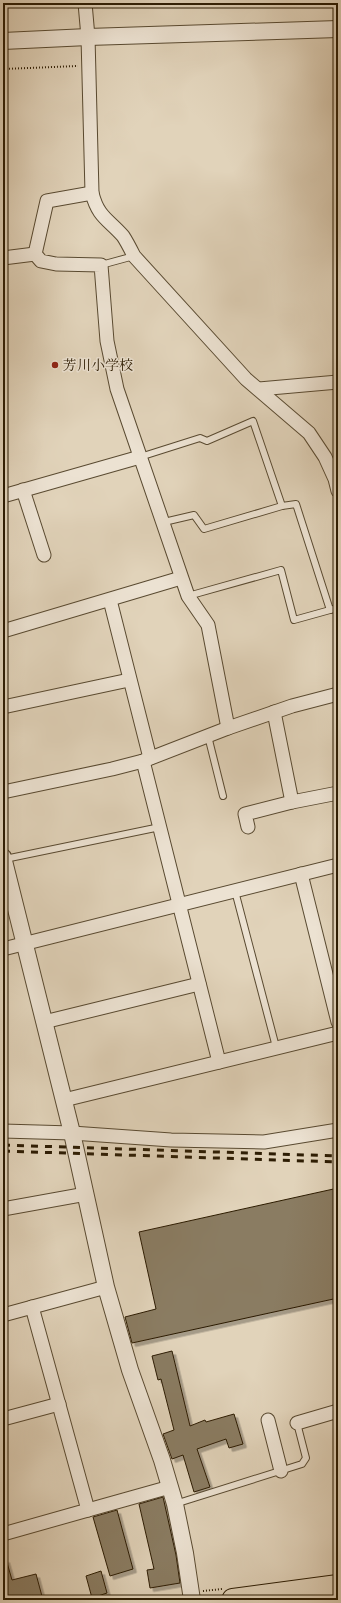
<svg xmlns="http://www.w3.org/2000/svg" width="341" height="1603" font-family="'IM FELL Double Pica','Noto Serif JP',serif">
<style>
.building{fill:#8a7b62;stroke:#2c1c03;filter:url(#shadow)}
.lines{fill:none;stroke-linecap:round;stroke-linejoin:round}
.service-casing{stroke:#594a31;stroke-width:8}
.minor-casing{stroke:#594a31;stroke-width:15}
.tertiary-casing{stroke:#594a31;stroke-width:18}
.trunk-casing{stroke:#2c1c03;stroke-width:24}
.path{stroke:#2c1c03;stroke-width:2;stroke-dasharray:1 2;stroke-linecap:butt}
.service{stroke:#ece2d2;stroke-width:6}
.minor{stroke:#ece2d2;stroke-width:13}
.tertiary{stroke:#ece2d2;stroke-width:16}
.trunk{stroke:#e1d3ba;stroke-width:22}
.rail{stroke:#2c1c03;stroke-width:3;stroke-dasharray:7 7;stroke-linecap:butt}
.poi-dot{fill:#8f2418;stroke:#ece2d2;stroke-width:1.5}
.labels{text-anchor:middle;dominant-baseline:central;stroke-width:3;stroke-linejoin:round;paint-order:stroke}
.poi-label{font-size:14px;fill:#2c1c03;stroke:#ece2d2;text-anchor:start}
</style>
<defs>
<filter id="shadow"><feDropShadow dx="3.5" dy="3.5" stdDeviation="0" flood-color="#0004"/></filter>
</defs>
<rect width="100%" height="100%" fill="#e1d3ba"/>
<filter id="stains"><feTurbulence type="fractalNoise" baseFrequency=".005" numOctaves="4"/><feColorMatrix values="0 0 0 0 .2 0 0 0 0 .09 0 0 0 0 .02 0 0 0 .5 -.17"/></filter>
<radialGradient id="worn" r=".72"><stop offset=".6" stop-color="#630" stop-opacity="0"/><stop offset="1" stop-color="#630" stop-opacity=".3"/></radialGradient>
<g class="building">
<path d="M 338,1188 L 338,1298 L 132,1343 L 125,1317 L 156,1309 L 139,1232 Z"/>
<path d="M 172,1351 L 190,1426 L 205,1420 L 206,1422 L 234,1414 L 243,1444 L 229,1448 L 226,1439 L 197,1449 L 210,1487 L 194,1492 L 183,1455 L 172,1459 L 163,1434 L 174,1430 L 161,1379 L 158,1380 L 152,1356 Z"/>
<path d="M 163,1497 L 176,1555 L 180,1583 L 150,1588 L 147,1570 L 154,1569 L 139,1504 Z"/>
<path d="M 117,1510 L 133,1569 L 110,1576 L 93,1517 Z"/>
<path d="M 6,1559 L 12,1580 L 36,1574 L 43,1600 L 24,1600 L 23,1597 L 14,1600 L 3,1600 L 3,1560 Z"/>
<path d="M 101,1571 L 107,1593 L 92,1598 L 86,1576 Z"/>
</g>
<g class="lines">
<defs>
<g id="service">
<path d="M 101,265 L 134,256"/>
<path d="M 140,457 L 200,438 L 207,441 L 253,421 L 282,506"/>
<path d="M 164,522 L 194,515 L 204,529 L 282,506 L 296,504 L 330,610 L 338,608"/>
<path d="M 188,596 L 281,570 L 294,620 L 330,610"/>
<path d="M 208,736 L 223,796"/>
<path d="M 5,859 L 160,827"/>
<path d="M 235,891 L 276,1047"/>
<path d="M 175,1504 L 302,1464 L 306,1458 L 297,1423"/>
</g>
<g id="minor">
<path d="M 85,3 L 88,37 L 92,193 C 98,217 108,219 123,236 C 127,242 131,250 134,256 L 246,379 L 309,433 L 325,457 L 335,479 L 338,491"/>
<path d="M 35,254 L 41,261 L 56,264 L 101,265 L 107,341 L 117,389 L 188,596 L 208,625 L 228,728"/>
<path d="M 35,254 L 47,201 L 92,193"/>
<path d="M 3,258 L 35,254"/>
<path d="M 259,389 L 338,382"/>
<path d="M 23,490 L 44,555"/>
<path d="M 3,496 L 140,457"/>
<path d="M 110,600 L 150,758"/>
<path d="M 3,631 L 181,578"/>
<path d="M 3,707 L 129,680"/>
<path d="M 274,712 L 292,802 L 338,793"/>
<path d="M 143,761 L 219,1062"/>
<path d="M 3,792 L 112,769 L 143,761 L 228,728 L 292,706 L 338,694"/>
<path d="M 248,827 L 245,814 L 292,802"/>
<path d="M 301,874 L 338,1022"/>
<path d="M 3,949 L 338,865"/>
<path d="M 44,1022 L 199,984"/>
<path d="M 64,1100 L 338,1033"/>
<path d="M 3,1131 L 72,1133 L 171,1140 L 264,1142 L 338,1130"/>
<path d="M 3,1209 L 86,1194"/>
<path d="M 3,1315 L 106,1287"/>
<path d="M 3,1419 L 59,1404"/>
<path d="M 268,1420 L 281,1471"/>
<path d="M 297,1423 L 338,1411"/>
<path d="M 88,1510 L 170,1487"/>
<path d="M 3,1534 L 88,1510 L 32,1307"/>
</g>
<g id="tertiary">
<path d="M 3,41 L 88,37 L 338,29"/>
<path d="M 3,857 L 72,1133 L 106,1287 L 130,1370 L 162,1460 L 175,1504 L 185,1553 L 192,1600"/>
</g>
<path id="trunk" d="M 233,1600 L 338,1586"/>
</defs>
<use href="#service" class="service-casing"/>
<use href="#minor" class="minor-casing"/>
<use href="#tertiary" class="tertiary-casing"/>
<use href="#trunk" class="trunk-casing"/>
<g class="path">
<path d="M 3,69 L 78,66"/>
<path d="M 203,1591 L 222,1589"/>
</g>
<use href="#service" class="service"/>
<use href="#minor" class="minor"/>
<use href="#tertiary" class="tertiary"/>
<use href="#trunk" class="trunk"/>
<g class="rail">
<path d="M 3,1145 L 338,1156"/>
<path d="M 3,1151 L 338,1162"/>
</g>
</g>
<circle class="poi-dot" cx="55" cy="365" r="4"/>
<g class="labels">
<g class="poi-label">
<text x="63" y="365">芳川小学校</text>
</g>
</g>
<rect width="341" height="1603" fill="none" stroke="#e1d3ba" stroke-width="16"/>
<rect x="4" y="4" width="333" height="1595" fill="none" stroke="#2c1c03" stroke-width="2"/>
<rect x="8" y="8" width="325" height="1587" fill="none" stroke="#2c1c03"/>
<rect width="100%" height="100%" filter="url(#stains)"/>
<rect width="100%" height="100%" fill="url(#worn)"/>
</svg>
